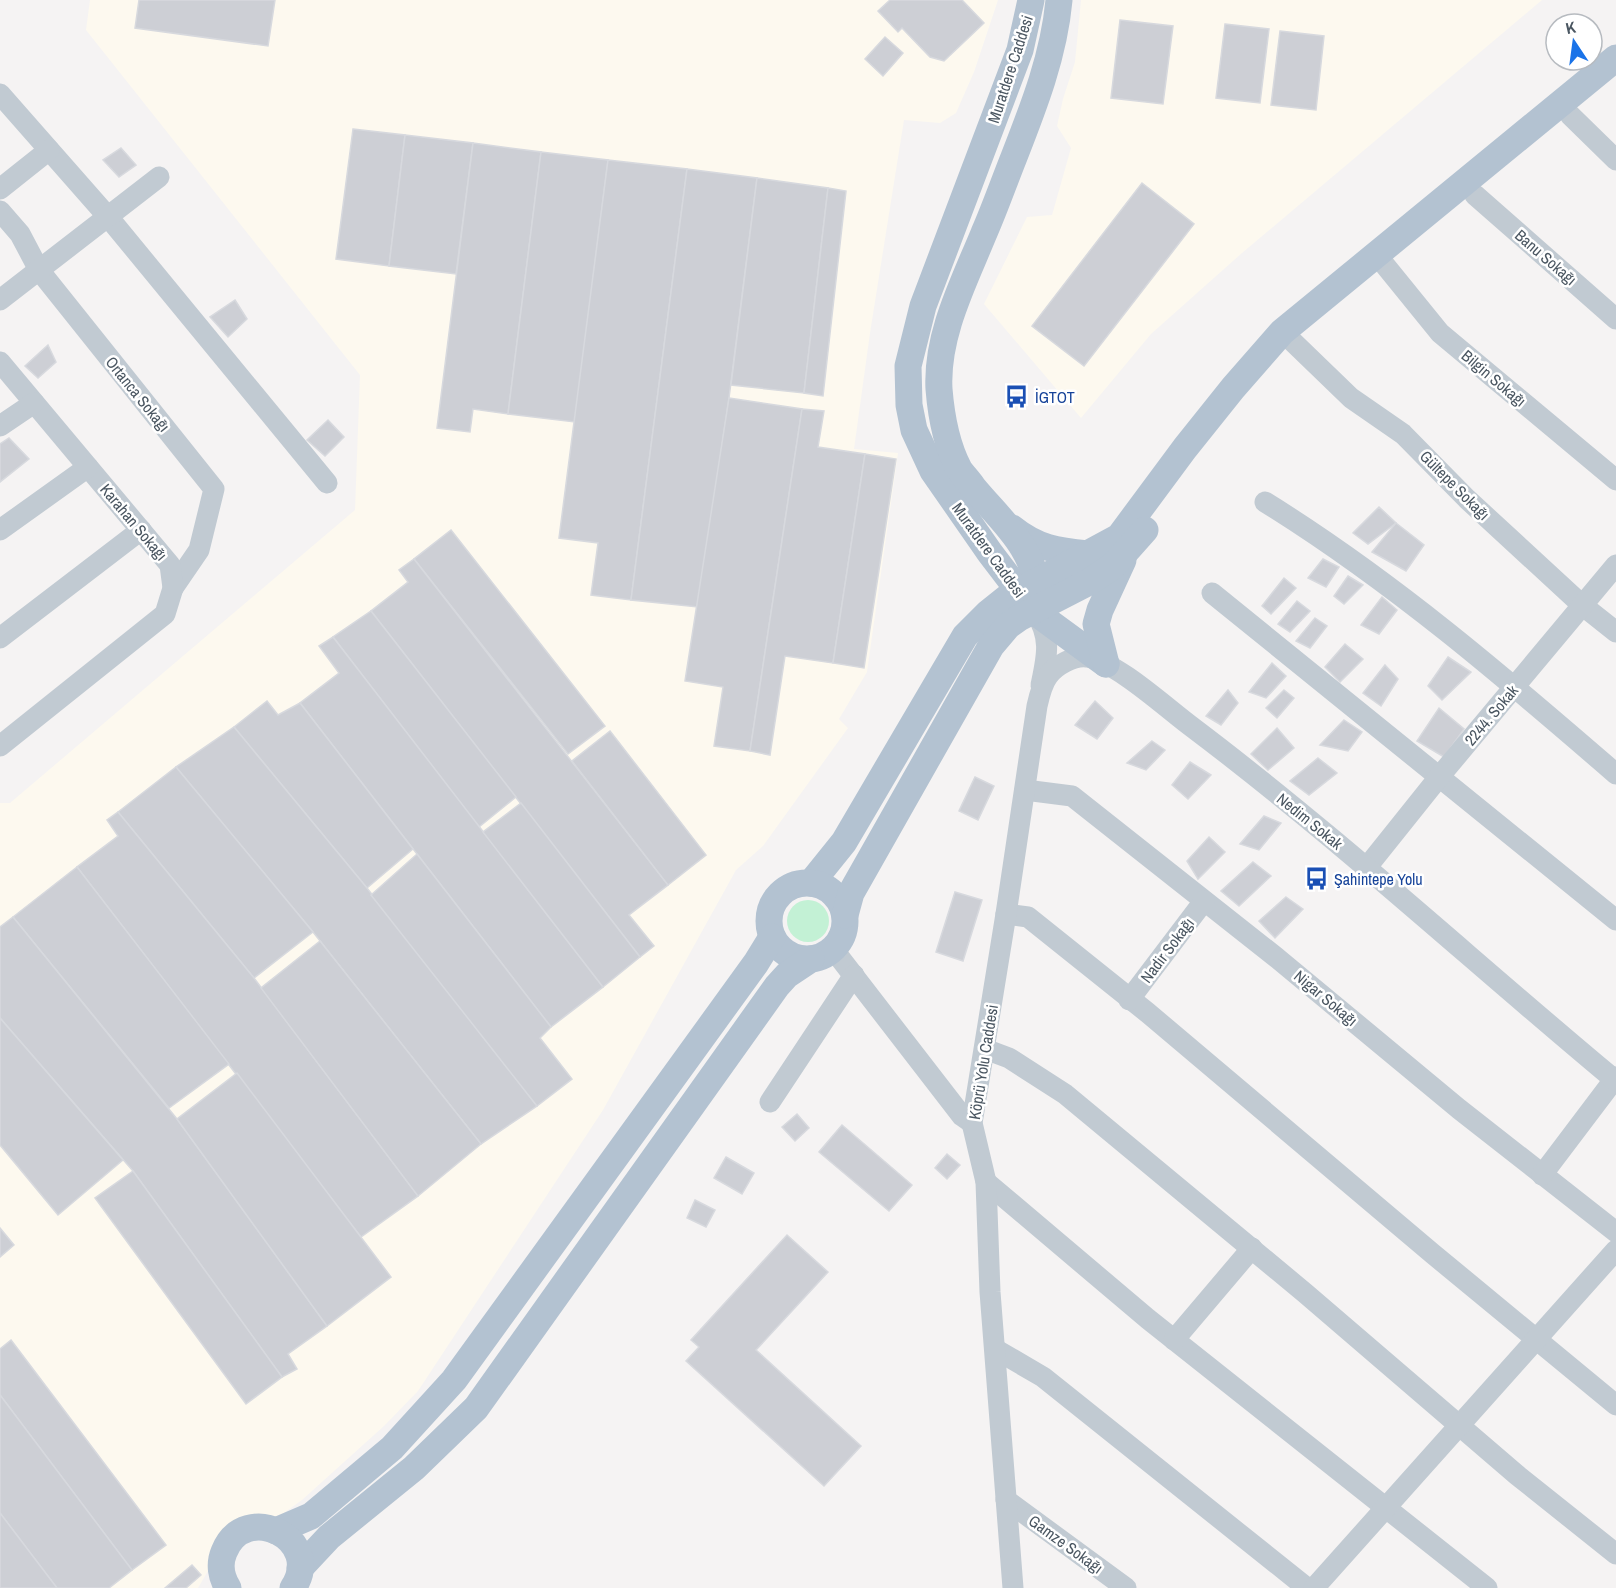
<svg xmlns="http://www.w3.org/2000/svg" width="1616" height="1588" font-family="'Archivo Narrow',sans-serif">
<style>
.commercial{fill:#fdf9ef}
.green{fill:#c3f1d5}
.building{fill:#cdcfd5;stroke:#d7d9de;stroke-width:1.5}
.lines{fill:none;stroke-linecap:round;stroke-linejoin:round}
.minor{stroke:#c1cad2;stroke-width:21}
.major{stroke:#b3c2d1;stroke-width:27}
.labels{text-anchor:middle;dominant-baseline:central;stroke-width:5;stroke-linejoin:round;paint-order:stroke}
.street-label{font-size:16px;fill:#4a5661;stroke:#fff}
.transit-label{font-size:16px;fill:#164399;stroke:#fff;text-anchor:start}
</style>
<rect width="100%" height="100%" fill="#f5f3f3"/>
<g class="commercial">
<path d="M 90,0 L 998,0 L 974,72 L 956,113 L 940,123 L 904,120 L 870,333 L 854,449 L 898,453 L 867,672 L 839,719 L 848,728 L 763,846 L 736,870 L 603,1110 L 418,1391 L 384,1426 L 302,1500 L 212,1564 L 198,1588 L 0,1588 L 0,803 L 10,803 L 355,510 L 360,375 L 86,30 Z"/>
<path d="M 1081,0 L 1542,0 L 1242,253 L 1151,334 L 1081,418 L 984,304 L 1027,217 L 1052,215 L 1071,148 L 1057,126 L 1063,99 L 1075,62 Z"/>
</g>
<circle class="green" cx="808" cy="921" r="21"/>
<g class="building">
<path d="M 139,0 L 275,0 L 268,46 L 135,28 Z"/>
<path d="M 890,0 L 962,0 L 984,23 L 944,61 L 930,57 L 902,28 L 898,32 L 878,11 Z"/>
<path d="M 1120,20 L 1173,26 L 1163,104 L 1111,98 Z"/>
<path d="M 1225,24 L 1269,29 L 1260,103 L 1216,98 Z"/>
<path d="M 1280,31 L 1324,36 L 1316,110 L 1271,105 Z"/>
<path d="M 885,37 L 903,53 L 883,76 L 865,59 Z"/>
<path d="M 353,129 L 405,135 L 389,266 L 336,259 Z"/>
<path d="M 405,135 L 473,143 L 456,274 L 389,266 Z"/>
<path d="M 473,143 L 541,152 L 508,414 L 473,409 L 470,432 L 437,428 Z"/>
<path d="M 121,148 L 136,165 L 119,177 L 103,160 Z"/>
<path d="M 541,152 L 608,160 L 575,422 L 508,414 Z"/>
<path d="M 608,160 L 687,169 L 631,600 L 591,595 L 598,543 L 559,538 Z"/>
<path d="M 687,169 L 757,178 L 729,398 L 698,607 L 631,600 Z"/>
<path d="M 757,178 L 828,188 L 804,393 L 731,385 Z"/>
<path d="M 1142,183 L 1194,224 L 1084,366 L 1032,326 Z"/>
<path d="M 828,188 L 846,191 L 823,396 L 804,393 Z"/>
<path d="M 235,300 L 247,319 L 228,337 L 210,317 Z"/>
<path d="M 48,345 L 56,362 L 38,378 L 25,366 Z"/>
<path d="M 729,398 L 802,409 L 750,751 L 714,746 L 723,687 L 685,681 Z"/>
<path d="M 802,409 L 824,411 L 818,447 L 865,454 L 833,663 L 785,656 L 770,755 L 750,751 Z"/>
<path d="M 328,420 L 344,437 L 325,456 L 307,440 Z"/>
<path d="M 9,438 L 29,459 L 0,482 L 0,444 Z"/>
<path d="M 865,454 L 896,459 L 864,668 L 833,663 Z"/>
<path d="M 1379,507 L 1396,523 L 1368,544 L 1353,533 Z"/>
<path d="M 1396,523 L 1424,545 L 1406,571 L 1372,552 Z"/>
<path d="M 451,530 L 605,726 L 568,754 L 414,559 Z"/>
<path d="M 414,559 L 668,885 L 629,915 L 654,946 L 640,957 L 371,611 L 408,582 L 399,570 Z"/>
<path d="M 1323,559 L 1339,567 L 1326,587 L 1308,578 Z"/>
<path d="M 1348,576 L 1363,585 L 1344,604 L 1334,596 Z"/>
<path d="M 1284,578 L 1296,588 L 1271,614 L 1262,606 Z"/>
<path d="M 1382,597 L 1397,610 L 1379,634 L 1361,625 Z"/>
<path d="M 1297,601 L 1310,611 L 1290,632 L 1278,624 Z"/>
<path d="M 371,611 L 516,797 L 479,827 L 333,637 Z"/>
<path d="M 1315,618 L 1327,626 L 1310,648 L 1296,641 Z"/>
<path d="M 333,637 L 603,987 L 551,1027 L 300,703 L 339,673 L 319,646 Z"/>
<path d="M 1345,644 L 1363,659 L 1340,682 L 1325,667 Z"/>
<path d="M 1448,657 L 1471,672 L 1442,700 L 1428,686 Z"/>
<path d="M 1272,663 L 1286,676 L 1266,698 L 1249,692 Z"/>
<path d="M 1385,665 L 1398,679 L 1381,706 L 1363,693 Z"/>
<path d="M 1228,690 L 1238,703 L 1221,725 L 1206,716 Z"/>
<path d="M 1284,690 L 1294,698 L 1277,718 L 1266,708 Z"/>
<path d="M 267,701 L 278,715 L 300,703 L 413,849 L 367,888 L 234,727 Z"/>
<path d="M 1095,701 L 1113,718 L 1097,739 L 1075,725 Z"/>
<path d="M 1439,708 L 1464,729 L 1444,757 L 1417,741 Z"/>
<path d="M 1344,720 L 1362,732 L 1348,751 L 1320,745 Z"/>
<path d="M 234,727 L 367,888 L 537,1106 L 481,1144 L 313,932 L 176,767 Z"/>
<path d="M 1277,728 L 1294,748 L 1268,770 L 1251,754 Z"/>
<path d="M 610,731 L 706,855 L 668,885 L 572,761 Z"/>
<path d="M 1152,741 L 1165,750 L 1146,770 L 1127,763 Z"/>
<path d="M 1318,758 L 1337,773 L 1309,795 L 1290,781 Z"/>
<path d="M 1190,762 L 1211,775 L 1188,799 L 1172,785 Z"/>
<path d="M 176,767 L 313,932 L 254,978 L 118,812 Z"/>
<path d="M 975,777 L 994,786 L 978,820 L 959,811 Z"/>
<path d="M 521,803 L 640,957 L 603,987 L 483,832 Z"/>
<path d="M 118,812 L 254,978 L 418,1196 L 361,1237 L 77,867 L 118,836 L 107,820 Z"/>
<path d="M 1264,816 L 1281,823 L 1259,850 L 1240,844 Z"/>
<path d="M 1209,837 L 1225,852 L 1198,879 L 1187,861 Z"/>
<path d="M 417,854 L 551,1027 L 540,1038 L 572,1079 L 537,1106 L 371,895 Z"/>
<path d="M 1253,862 L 1271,876 L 1239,906 L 1221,891 Z"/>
<path d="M 77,867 L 229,1064 L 169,1108 L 13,917 Z"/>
<path d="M 955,892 L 982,900 L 963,961 L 936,952 Z"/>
<path d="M 1286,897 L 1303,909 L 1275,938 L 1259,921 Z"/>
<path d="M 13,917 L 177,1119 L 327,1326 L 288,1354 L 297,1369 L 282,1377 L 133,1171 L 0,1018 L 0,927 Z"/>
<path d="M 320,941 L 481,1144 L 418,1196 L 261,988 Z"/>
<path d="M 0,1018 L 123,1160 L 58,1215 L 0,1145 Z"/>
<path d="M 237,1073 L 391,1277 L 327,1326 L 177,1119 Z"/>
<path d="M 797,1114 L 809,1128 L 795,1141 L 782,1127 Z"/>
<path d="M 842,1125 L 912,1185 L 889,1211 L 819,1152 Z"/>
<path d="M 947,1154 L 960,1165 L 947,1179 L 935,1168 Z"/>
<path d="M 726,1157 L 754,1173 L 742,1194 L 714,1178 Z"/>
<path d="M 133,1171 L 282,1377 L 246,1404 L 95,1198 Z"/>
<path d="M 695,1200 L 715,1210 L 706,1227 L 687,1218 Z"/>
<path d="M 0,1228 L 14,1245 L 0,1257 Z"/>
<path d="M 787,1235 L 828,1272 L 756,1350 L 861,1446 L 824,1486 L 686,1361 L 699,1347 L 691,1340 Z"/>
<path d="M 11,1340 L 166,1545 L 132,1570 L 0,1395 L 0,1349 Z"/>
<path d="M 0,1395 L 132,1570 L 109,1588 L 57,1588 L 0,1513 Z"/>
<path d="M 0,1513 L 57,1588 L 0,1588 Z"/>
<path d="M 192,1565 L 201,1575 L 186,1588 L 165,1588 Z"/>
</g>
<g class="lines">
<g class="minor">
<path d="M 0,94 L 109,218 L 327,483"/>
<path d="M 1570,115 L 1616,160"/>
<path d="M 0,189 L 49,150"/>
<path d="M 1475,195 L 1616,319"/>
<path d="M 0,211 L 20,234 L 39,270 L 214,489 L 199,550 L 173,588"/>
<path d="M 1384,264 L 1440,333 L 1616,480"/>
<path d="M 0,300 L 159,177"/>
<path d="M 1292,341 L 1351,398 L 1403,434 L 1467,499 L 1582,605 L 1616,632"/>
<path d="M 0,362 L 170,565 L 173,588 L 165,614 L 0,746"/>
<path d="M 0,426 L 34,403"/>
<path d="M 1265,502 C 1391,580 1504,677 1616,774"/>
<path d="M 0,530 L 88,467"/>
<path d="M 1212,593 L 1616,920"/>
<path d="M 1035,612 C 1052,637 1047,657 1041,685"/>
<path d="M 0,638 L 141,530"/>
<path d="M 1025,790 L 1072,796 L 1277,958 L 1459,1109 L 1616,1232"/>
<path d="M 1367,867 L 1439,777 L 1616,565"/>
<path d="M 1006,914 L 1028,917 L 1148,1013 L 1433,1254 L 1616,1405"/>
<path d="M 833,949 L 962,1116 L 972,1123"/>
<path d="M 1129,1000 L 1204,901"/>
<path d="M 985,1049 L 1009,1058 L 1065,1094 L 1305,1293 L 1517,1475 L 1616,1554"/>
<path d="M 770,1102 L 854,975"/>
<path d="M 1542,1175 L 1616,1077"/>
<path d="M 986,1182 L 1148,1319 L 1487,1588"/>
<path d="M 1174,1340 L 1252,1248"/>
<path d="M 995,1349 L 1043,1377 L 1307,1588"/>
<path d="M 1006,1500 L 1126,1588"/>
<path d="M 1013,1588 L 990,1292 L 986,1182 L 972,1123 L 1006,914 L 1037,706 C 1039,697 1042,684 1048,676 C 1055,666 1074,655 1087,657 C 1118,663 1165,707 1192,727 C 1339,838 1474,963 1616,1081"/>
<path d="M 1314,1588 L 1616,1250"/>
</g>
<g class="major">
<path d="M 1031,0 L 1020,50 L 923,306 L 908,366 L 909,405 L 914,430 L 933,471 L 990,553 L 1035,612 L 1106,664"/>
<path d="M 1012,528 C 1037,548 1057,551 1088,554"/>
<path d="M 1038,597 C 1037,549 1001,521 973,487 C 969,481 963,475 959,469 C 947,446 941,414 939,389 C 936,335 964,282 984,233 C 995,208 1004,182 1014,157 C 1034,106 1054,55 1059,0"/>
<path d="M 1106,664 L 1096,624 L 1100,610 L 1123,560"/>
<path d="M 811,883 L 844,842 L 965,636 L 988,613 L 1008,597 L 1119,537 L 1185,448 L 1233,388 L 1282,332 L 1616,58"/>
<circle cx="807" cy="921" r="38"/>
<path d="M 845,915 L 851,893 L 991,646 L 1008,626 L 1019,618 L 1089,582 L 1113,566 L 1145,530"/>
<path d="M 276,1531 L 311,1516 L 392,1448 L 454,1380 L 756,963 L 772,937"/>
<path d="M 300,1568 L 329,1537 L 414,1468 L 476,1408 L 777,986 L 787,975 L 811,959"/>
<path d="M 228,1588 C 221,1577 219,1564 224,1552 C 245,1499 325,1540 293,1588"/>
</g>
</g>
<defs>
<symbol id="bus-bare" viewBox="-9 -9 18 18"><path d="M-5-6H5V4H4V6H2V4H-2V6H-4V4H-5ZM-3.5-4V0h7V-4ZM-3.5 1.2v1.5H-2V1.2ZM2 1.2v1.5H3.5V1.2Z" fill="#1a4fb4" stroke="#fff" stroke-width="2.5" paint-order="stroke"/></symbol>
</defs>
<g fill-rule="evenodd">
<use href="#bus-bare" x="1000" y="380" width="33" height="33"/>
<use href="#bus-bare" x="1300" y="862" width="33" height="33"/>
</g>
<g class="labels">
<g class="street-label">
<text transform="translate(1010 69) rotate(-72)">Muratdere Caddesi</text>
<text transform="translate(1546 257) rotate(41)">Banu Sokağı</text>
<text transform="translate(1494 378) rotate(40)">Bilgin Sokağı</text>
<text transform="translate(138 394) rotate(51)">Ortanca Sokağı</text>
<text transform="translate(1455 485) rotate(45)">Gültepe Sokağı</text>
<text transform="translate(134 522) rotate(50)">Karahan Sokağı</text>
<text transform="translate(989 550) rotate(54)">Muratdere Caddesi</text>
<text transform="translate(1491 715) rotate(-50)">2244. Sokak</text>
<text transform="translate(1310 821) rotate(39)">Nedim Sokak</text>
<text transform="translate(1167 950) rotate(-53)">Nadir Sokağı</text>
<text transform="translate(1326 998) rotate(40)">Nigar Sokağı</text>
<text transform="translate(983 1062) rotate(-81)">Köprü Yolu Caddesi</text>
<text transform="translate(1066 1544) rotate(36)">Gamze Sokağı</text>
</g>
<g class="transit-label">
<text x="1035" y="397">İGTOT</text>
<text x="1334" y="879">Şahintepe Yolu</text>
</g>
</g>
<g transform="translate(1574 42) rotate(347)"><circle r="28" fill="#ffffff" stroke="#b7bbc0" stroke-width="1.5"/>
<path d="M0-4.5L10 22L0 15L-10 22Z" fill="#1a73e8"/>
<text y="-9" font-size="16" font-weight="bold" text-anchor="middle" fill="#4a5661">K</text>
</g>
</svg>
